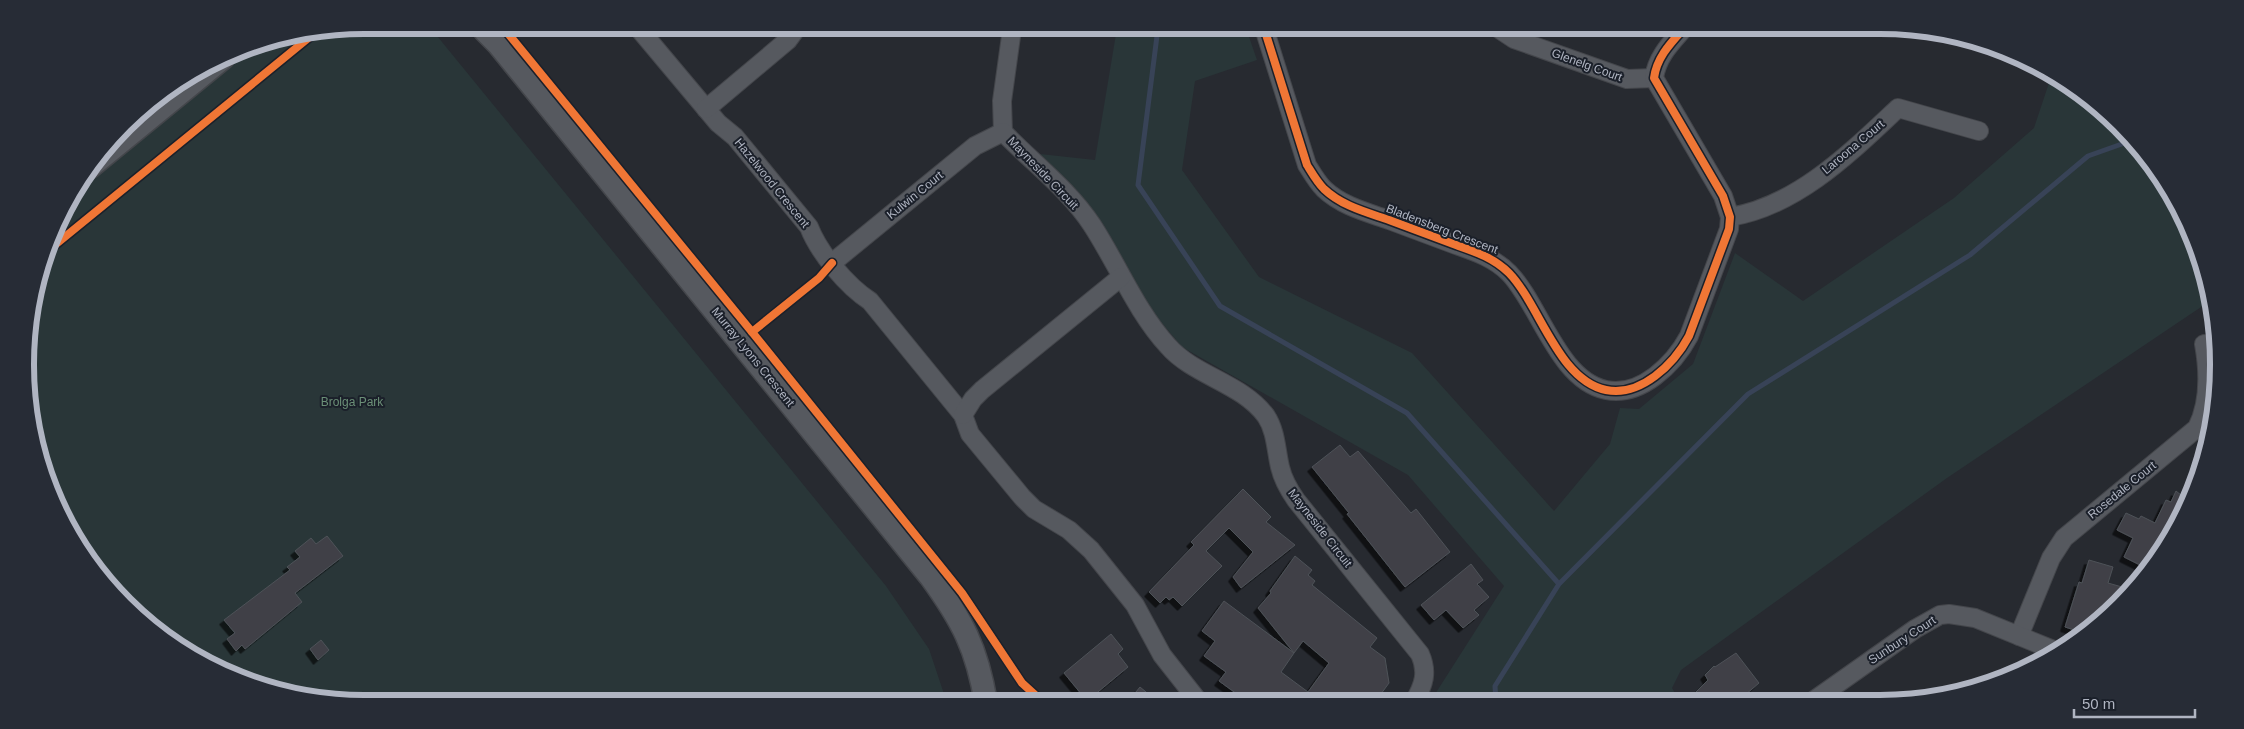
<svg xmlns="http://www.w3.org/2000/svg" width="2244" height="729" font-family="Helvetica,sans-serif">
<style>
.green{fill:#293638}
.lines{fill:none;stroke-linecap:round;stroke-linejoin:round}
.stream{stroke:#384357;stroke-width:5}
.building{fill:#3f4147;stroke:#4e5258;filter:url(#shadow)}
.minor-casing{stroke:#44464b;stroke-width:20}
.tertiary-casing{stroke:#44464b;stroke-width:25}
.minor{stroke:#56595f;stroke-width:18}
.tertiary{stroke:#56595f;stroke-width:22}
.cycleway-casing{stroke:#1b202a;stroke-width:11}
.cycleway{stroke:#f07635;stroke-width:8}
.labels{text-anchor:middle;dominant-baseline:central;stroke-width:4;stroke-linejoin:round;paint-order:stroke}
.street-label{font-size:12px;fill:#b0b5c2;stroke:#1b202a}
.park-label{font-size:12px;fill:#6b8f77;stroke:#1b202a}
.rim{fill:none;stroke:#b0b5c2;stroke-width:6}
</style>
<defs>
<filter id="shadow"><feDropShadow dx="-4.5" dy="4.5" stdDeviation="0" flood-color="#0009"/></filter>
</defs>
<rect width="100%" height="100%" fill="#272a30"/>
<g class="green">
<path d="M 1117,28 L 1246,28 L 1257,60 L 1195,81 L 1182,170 L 1259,277 L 1412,353 L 1554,511 L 1610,444 L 1620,408 L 1639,409 L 1693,364 L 1735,253 L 1803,301 L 1954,198 L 2034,128 L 2052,74 C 2115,107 2164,169 2193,234 C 2202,254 2206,278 2213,299 L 1947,478 L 1681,670 L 1672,688 L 1680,702 L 1430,702 L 1504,586 L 1408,475 L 1182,347 L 1148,307 L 1094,211 L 1040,154 L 1095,160 Z"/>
<path d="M 299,31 L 433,31 L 886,586 L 929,649 L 947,703 L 365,704 L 298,697 L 234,678 L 176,647 L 125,605 L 82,553 L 36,452 L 26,387 L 28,320 L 60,214 L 95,158 L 140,109 L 235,51 Z"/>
</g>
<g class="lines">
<g class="stream">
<path d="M 1158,28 L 1138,185 L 1220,306 L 1407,413 L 1559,584"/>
<path d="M 1496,702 L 1495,686 L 1559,584 L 1748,394 L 1970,255 L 2088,156 L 2133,140"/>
</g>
</g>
<g class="building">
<path d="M 1340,445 L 1350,457 L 1358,451 L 1411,513 L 1416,509 L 1450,552 L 1405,587 L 1347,514 L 1349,513 L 1312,467 Z"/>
<path d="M 1243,489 L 1271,517 L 1266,522 L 1295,545 L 1241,588 L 1233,577 L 1253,552 L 1229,528 L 1206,551 L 1222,566 L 1182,606 L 1173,597 L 1169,600 L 1166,597 L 1160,603 L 1149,592 L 1194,545 L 1191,542 Z"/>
<path d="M 2176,491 L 2187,500 L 2174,534 L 2146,568 L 2124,557 L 2133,538 L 2117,530 L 2126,513 L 2139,519 L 2141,516 L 2155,523 L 2166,500 L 2171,502 Z"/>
<path d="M 327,536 L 343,556 L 295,593 L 302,602 L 245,649 L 242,645 L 236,651 L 227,639 L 235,633 L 224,620 L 290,570 L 287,567 L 300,557 L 295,551 L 311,538 L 316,544 Z"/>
<path d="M 1295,556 L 1312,570 L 1308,575 L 1315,581 L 1312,585 L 1377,638 L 1370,647 L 1385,658 L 1389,683 L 1375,702 L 1248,702 L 1219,681 L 1226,672 L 1204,656 L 1215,641 L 1202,631 L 1224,601 L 1294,653 L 1281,672 L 1308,692 L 1329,663 L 1303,641 L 1294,653 L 1258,608 L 1271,593 L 1270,591 Z"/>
<path d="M 2089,560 L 2113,567 L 2108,583 L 2129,589 L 2104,620 L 2084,633 L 2065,627 L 2079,582 L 2082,583 Z"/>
<path d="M 1471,564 L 1483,580 L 1477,584 L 1489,597 L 1474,610 L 1479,615 L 1463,628 L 1446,610 L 1434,620 L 1421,605 Z"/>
<path d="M 1111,634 L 1123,649 L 1118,654 L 1128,667 L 1087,701 L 1064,673 Z"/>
<path d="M 321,640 L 329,650 L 318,660 L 310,649 Z"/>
<path d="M 1736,653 L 1759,683 L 1738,701 L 1704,701 L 1695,693 L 1708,680 L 1705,675 L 1714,666 L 1715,667 Z"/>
<path d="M 1140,687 L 1158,702 L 1127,703 Z"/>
</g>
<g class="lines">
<defs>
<g id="minor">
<path d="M 1496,27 L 1514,39 L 1627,79 L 1654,78"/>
<path d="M 1264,28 L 1307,165 C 1312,173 1317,182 1324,189 C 1342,206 1366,212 1389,220 C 1411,228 1434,237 1456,245 C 1476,252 1494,258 1509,273 C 1540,305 1558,380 1606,390 C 1641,397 1674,364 1689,336 L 1729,229 L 1730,217 L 1723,196 L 1654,78 C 1657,56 1672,42 1686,26"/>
<path d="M 1012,29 L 1002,101 L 1003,132 C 1032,162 1069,190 1092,225 C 1118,265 1136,311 1168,346 C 1194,376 1242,383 1266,416 C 1276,431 1276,450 1280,467 C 1283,480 1289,490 1296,500 L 1420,654 C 1428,672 1424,685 1414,702"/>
<path d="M 640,30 L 718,123 L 735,137 L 809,227 C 819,253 847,286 870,301 L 963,415 L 970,434 L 1022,497 L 1034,509 L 1069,530 L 1091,550 L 1135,605 L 1162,655 L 1199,702"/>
<path d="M 706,109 L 788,40 L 796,29"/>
<path d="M 1730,217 C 1797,206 1850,153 1898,108 L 1979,131"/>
<path d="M 832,263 L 975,146 L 1003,132"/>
<path d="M 963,415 L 973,399 L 982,390 L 1121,277"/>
<path d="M 2019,636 L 2051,558 L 2064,538 L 2197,428 C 2210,402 2209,372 2204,344"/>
<path d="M 1813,701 L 1915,629 L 1940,615 L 1949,614 L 1975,618 L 2056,651"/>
</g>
<g id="tertiary">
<path d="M 485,31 L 499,45 L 930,576 C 962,620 977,648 986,703"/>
<path d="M 90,167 L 223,58"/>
</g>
</defs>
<use href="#minor" class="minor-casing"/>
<use href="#tertiary" class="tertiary-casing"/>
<use href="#minor" class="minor"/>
<use href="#tertiary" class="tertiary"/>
<defs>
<g id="cycleway">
<path d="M 1264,28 L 1307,165 C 1312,173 1317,182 1324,189 C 1342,206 1366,212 1389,220 C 1411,228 1434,237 1456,245 C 1476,252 1494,258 1509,273 C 1540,305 1558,380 1606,390 C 1641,397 1674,364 1689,336 L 1729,229 L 1730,217 L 1723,196 L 1654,78 C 1657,56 1672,42 1686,26"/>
<path d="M 506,31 L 752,332 L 962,593 L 1022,683 L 1044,703"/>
<path d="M 50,249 L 317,31"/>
<path d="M 752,332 L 819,278 L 832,263"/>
</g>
</defs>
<use href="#cycleway" class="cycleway-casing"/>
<use href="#cycleway" class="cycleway"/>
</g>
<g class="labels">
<g class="street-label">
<text transform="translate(1587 65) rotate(20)">Glenelg Court</text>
<text transform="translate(1853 147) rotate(-40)">Laroona Court</text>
<text transform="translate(1043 173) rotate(46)">Mayneside Circuit</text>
<text transform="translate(772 183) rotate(51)">Hazelwood Crescent</text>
<text transform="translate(915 195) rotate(-39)">Kulwin Court</text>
<text transform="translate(1442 229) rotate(21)">Bladensberg Crescent</text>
<text transform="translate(753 357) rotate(51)">Murray Lyons Crescent</text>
<text transform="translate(2122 490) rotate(-39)">Rosedale Court</text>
<text transform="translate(1320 528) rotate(52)">Mayneside Circuit</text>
<text transform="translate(1902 640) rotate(-33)">Sunbury Court</text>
</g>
<g class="park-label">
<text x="352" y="402">Brolga Park</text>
</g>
</g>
<path d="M0 0H2244V729H0ZM364 34H1880A330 330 0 0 1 2210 364V365A330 330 0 0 1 1880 695H364A330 330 0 0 1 34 365V364A330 330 0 0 1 364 34Z" fill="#272c36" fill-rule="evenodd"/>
<path class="rim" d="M364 34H1880A330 330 0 0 1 2210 364V365A330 330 0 0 1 1880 695H364A330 330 0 0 1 34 365V364A330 330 0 0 1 364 34Z"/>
<path d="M2074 709v8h121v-8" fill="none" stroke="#b0b5c2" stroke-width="2.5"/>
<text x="2082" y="709" font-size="15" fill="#b0b5c2" stroke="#1b202a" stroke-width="4" paint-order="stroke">50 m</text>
</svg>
